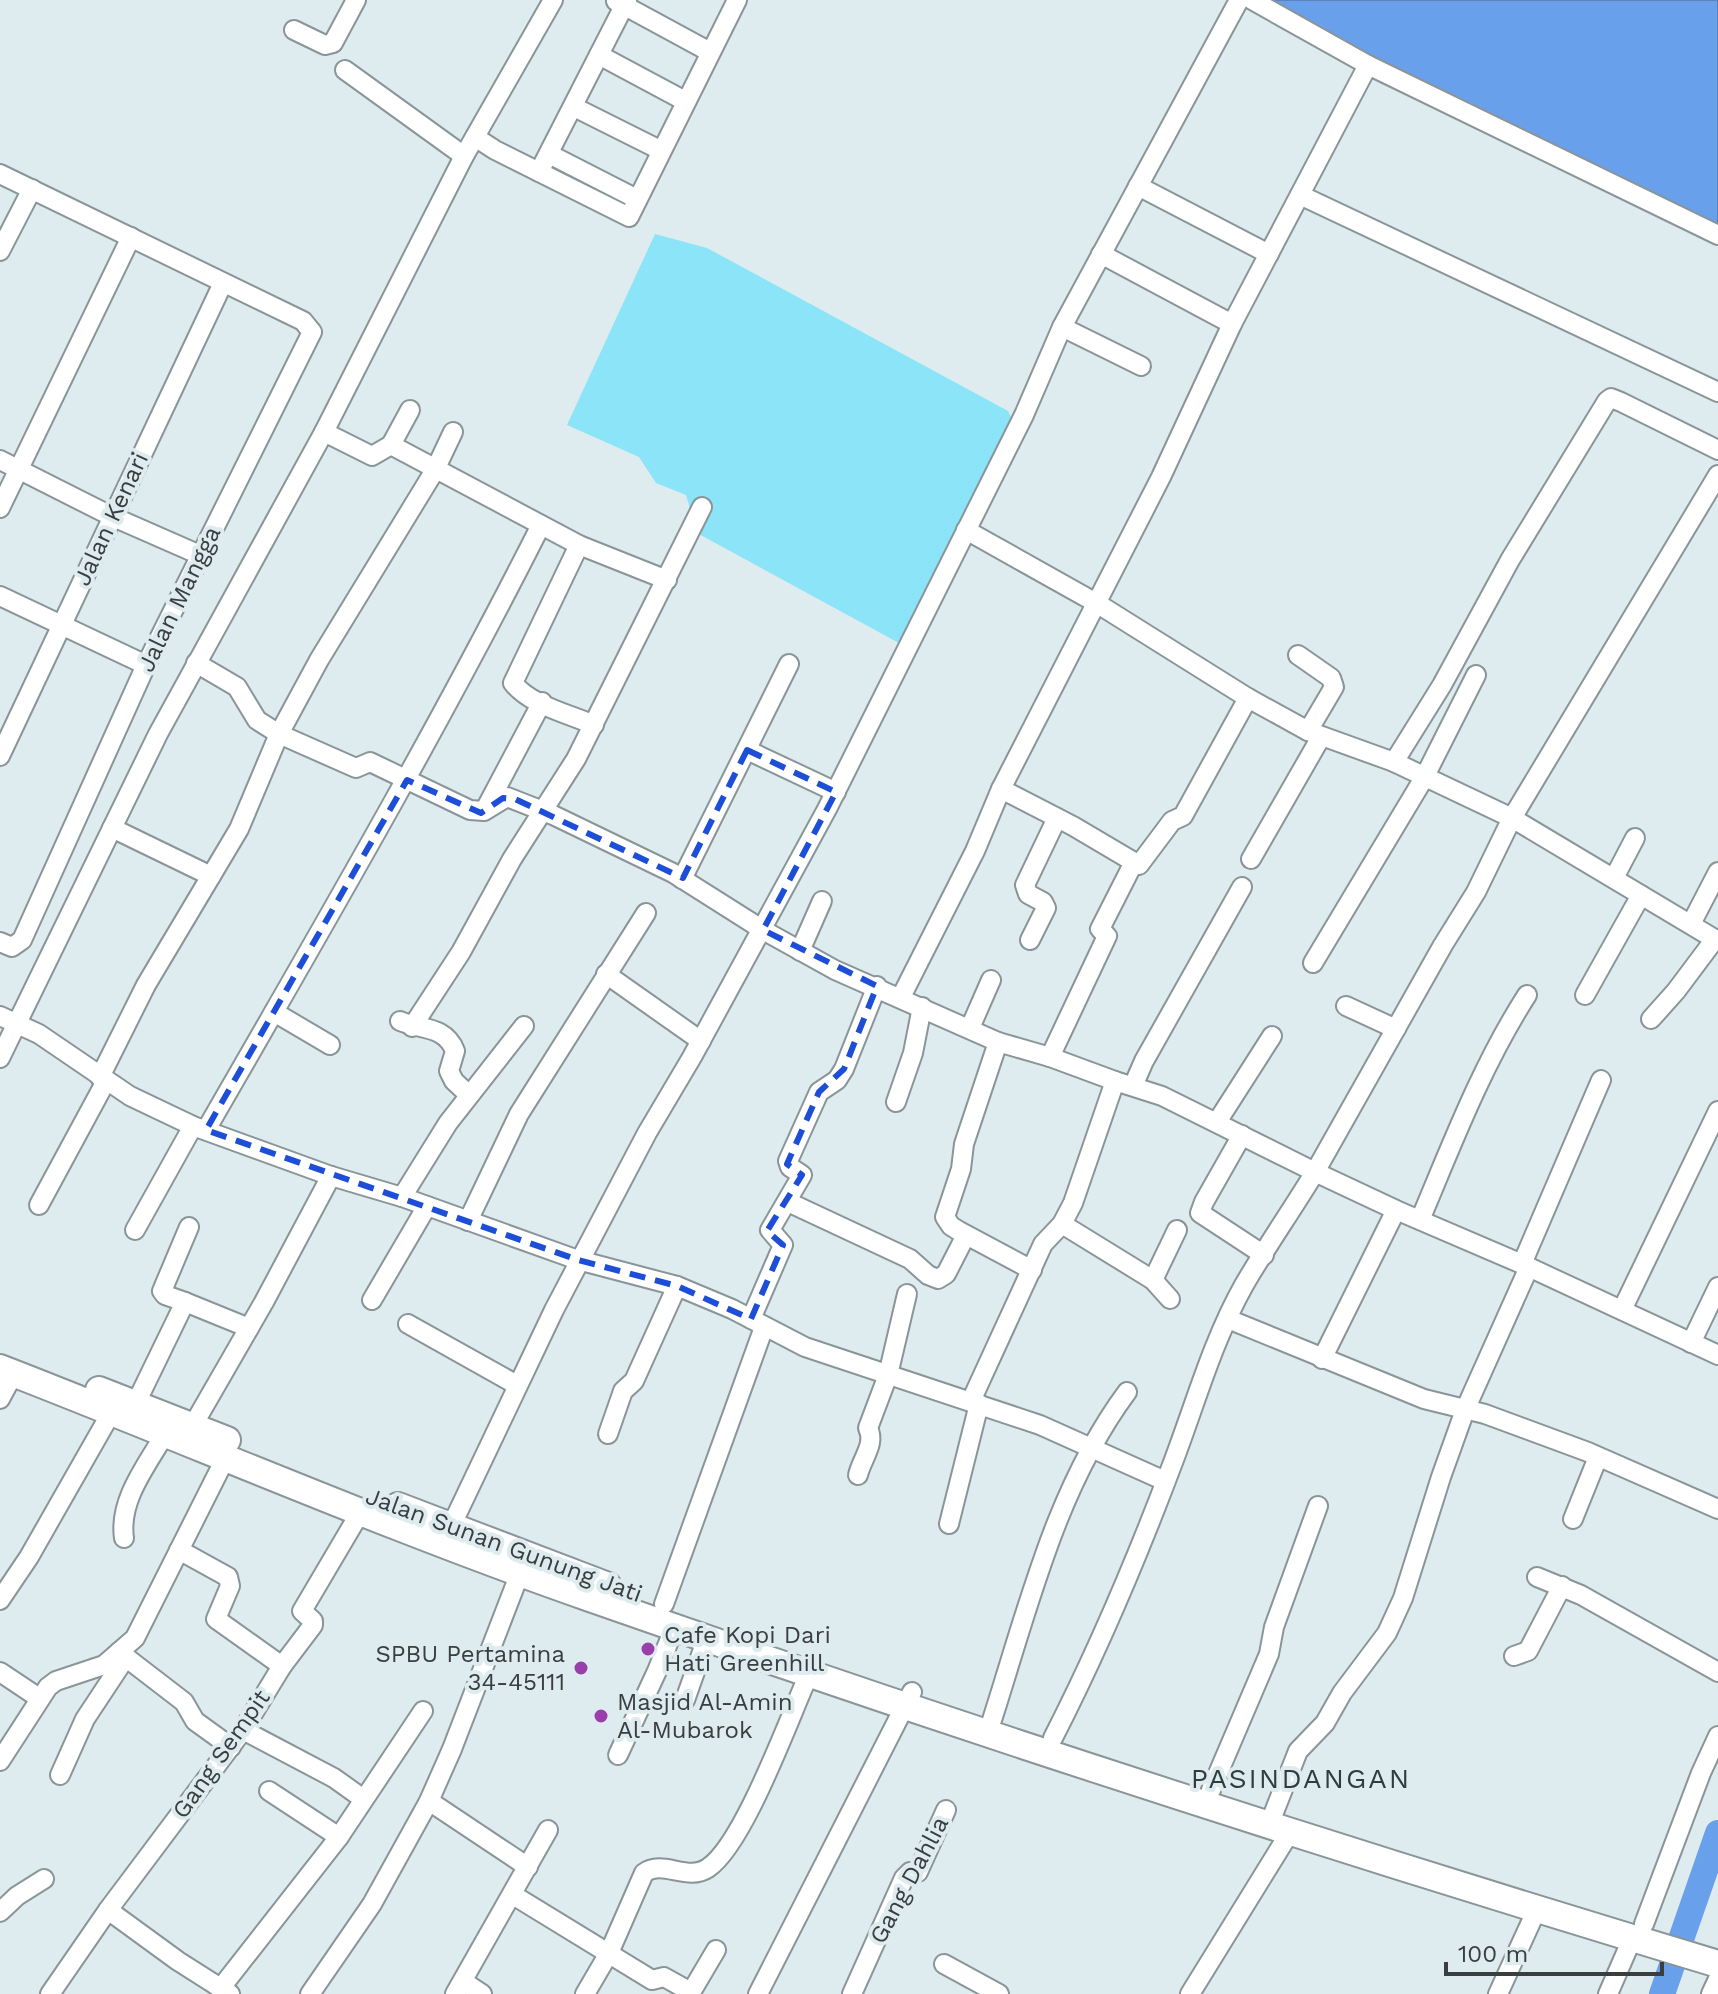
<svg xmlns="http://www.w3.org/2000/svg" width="1718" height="1994" font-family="'Work Sans',sans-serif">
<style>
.green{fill:#8be4f7}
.water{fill:#69a0eb;stroke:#5b83b7;stroke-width:2}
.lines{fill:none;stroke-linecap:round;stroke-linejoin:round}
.river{stroke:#69a0eb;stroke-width:26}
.minor-casing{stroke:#899598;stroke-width:22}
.highway-casing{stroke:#899598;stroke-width:30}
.minor{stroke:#fff;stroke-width:18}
.highway{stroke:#fff;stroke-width:26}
.marked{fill:none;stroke:#1d4ed8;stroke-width:6;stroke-dasharray:16 10;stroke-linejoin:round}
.poi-dot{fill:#9a3faa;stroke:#deecef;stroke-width:3}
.labels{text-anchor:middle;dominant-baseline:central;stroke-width:8;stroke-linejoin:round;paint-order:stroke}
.street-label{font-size:24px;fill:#393e3f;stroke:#deecef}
.poi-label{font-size:24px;fill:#393e3f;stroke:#deecef;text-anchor:start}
.quarter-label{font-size:28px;letter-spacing:2px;fill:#313c3e;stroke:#deecef}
</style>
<rect width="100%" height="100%" fill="#deecef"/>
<path class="green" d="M 655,234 L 707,248 L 1008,411 L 1012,419 L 1011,431 L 899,643 L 697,533 L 686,495 L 656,483 L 639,457 L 567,425 Z"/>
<path class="water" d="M 1260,0 L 1718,0 L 1718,231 L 1362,56 Z"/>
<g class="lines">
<path class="river" d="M 1662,1994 L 1718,1833"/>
<defs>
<g id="minor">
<path d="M 1252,0 L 1368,65 L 1718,235"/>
<path d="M 616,1 L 710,52"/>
<path d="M 294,30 L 325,45 L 333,43 L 356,0"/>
<path d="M 599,55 L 685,101"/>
<path d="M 345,70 L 464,156"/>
<path d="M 574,107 L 660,150"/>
<path d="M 475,137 L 495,150 L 629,217 L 737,0"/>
<path d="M 549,154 L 637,199"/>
<path d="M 539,172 L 627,0"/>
<path d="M 0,174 L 303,321 L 312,332 L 146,665 L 22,940 L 12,947 L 0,942"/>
<path d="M 1138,186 L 1269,254"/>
<path d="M 1300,195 L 1718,392"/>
<path d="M 0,251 L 32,189"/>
<path d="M 1101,254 L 1232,324"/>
<path d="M 1062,327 L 1141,366"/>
<path d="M 324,432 L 372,456 L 391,445 L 579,545 L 667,580"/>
<path d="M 391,445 L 410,410"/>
<path d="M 0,460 L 111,516 L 200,555"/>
<path d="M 0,508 L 131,237"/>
<path d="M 966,530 L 1098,604 L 1248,698 L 1308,731 L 1394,762 L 1512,818 L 1718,941"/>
<path d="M 579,545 L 513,683 C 530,705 569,714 594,725"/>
<path d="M 0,596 L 146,665"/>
<path d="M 1298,655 L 1331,678 L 1334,687 L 1308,731"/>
<path d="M 196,663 L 237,687 L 257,720 L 279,734 L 356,768 L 370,762 L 470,810 L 484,811 L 507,797 L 553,815 L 673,873 L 763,930 L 835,970 L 998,1042 L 1050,1057 L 1115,1081 L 1073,1203 L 1062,1224 L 1043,1244 L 971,1401"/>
<path d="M 747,750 L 836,792"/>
<path d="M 0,756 L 223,283"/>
<path d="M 1394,762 L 1442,685 L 1510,560 L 1607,401 L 1611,398 L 1621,402 L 1718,450"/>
<path d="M 1001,789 L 1073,826 L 1139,865 L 1172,821 L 1183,816 L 1248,698"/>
<path d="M 487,806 L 542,702"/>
<path d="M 112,828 L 211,876"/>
<path d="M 1251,859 L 1321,737"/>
<path d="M 1614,878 L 1635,838"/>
<path d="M 682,879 L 789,664"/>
<path d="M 1691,924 L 1718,872"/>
<path d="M 1030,940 L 1046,908 L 1043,902 L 1028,894 L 1025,885 L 1057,818"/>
<path d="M 800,951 L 822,901"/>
<path d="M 1313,963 L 1424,778 L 1476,675"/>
<path d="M 606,974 L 701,1041"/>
<path d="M 1585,995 L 1641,895"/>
<path d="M 901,997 L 975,851 L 1001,789 L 1161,477 L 1232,324 L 1368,65"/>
<path d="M 1346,1006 L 1396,1029"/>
<path d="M 274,1012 L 330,1045"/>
<path d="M 0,1016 L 39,1034 L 130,1096 L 193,1126 L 331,1176 L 402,1197 L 578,1260 L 677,1286 L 732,1309 L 805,1347 L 1040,1425 L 1165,1481"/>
<path d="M 1651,1019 L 1676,991 L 1715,939"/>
<path d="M 400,1021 C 420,1030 445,1025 455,1051 L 449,1071 L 454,1081 L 469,1095"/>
<path d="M 412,1027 L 461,952 L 512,859 L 576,759 L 702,507"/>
<path d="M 970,1028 L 991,980"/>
<path d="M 998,1042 L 964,1144 L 961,1169 L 945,1217 L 951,1226 L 959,1231 L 1032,1270"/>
<path d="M 1050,1057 L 1107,936 L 1100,929 L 1133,864"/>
<path d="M 0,1058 L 158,734 L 324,432 L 464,156 L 553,0"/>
<path d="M 100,1077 L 146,985 L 239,829 L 279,734 L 319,660 L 435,470 L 453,432"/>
<path d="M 1115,1081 L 1162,1096 L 1315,1172 L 1443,945 L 1476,892 L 1512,818 L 1718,475"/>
<path d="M 1133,1086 L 1144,1061 L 1242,887"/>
<path d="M 896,1102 L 913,1053 L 922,1007"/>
<path d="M 1217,1122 L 1272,1036"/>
<path d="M 206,1130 C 321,930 437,731 541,525"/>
<path d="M 1242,1135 L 1204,1202 L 1200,1213 L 1264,1255"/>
<path d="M 402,1197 L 448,1123 L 524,1026"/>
<path d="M 788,1202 L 910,1259 L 928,1275 L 938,1279 L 946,1274 L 966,1235"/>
<path d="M 39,1205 L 106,1081"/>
<path d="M 1420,1220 C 1452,1144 1482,1065 1527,995"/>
<path d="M 468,1221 L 519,1114 L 646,913"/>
<path d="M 1062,1224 L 1153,1280 L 1170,1299"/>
<path d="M 135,1230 L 193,1126"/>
<path d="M 1522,1264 L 1601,1080"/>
<path d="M 1153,1280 L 1177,1230"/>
<path d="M 372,1300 L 427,1206"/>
<path d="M 185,1302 L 249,1328"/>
<path d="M 1622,1310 L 1718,1111"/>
<path d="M 751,1319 L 783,1245 L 770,1230 L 802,1175 L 790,1167 L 788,1161 L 819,1092 L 837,1080 L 844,1069 L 877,986"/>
<path d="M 1228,1319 L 1424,1399 L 1485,1414 L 1588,1452 L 1718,1509"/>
<path d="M 408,1324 L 517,1385"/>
<path d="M 1691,1343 L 1718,1287"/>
<path d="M 1322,1359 L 1396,1210"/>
<path d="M 0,1399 L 14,1373"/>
<path d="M 136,1403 L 185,1302 L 165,1295 L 162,1291 L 189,1227"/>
<path d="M 192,1427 L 264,1302 L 331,1176"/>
<path d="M 608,1434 L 623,1391 L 634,1381 L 677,1286"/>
<path d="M 858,1475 C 862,1458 876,1444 868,1428 L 888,1375 L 907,1294"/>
<path d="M 1573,1519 L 1598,1457"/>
<path d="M 949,1524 L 979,1404"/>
<path d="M 446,1537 L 554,1310 L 647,1133 L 692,1057 L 827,809 L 1024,415 L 1062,327 L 1239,0"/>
<path d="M 124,1538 C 118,1497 152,1459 170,1425"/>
<path d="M 179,1550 L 228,1577 L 230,1586 L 216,1619 L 282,1666"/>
<path d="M 1537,1577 L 1581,1595 L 1718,1672"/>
<path d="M 0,1600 L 29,1557 L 111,1413"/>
<path d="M 664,1604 L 764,1327"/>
<path d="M 119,1652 L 184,1702 L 195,1721 L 231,1747"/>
<path d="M 1514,1656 L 1528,1651 L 1562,1586"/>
<path d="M 0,1672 L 39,1698"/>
<path d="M 685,1700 L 707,1638"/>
<path d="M 992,1720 C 1028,1608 1056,1488 1127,1392"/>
<path d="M 243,1730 L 334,1778 L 362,1798"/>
<path d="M 1053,1738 C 1098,1650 1137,1558 1172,1465 C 1195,1405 1212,1342 1244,1285 C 1266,1247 1292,1210 1315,1172 L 1396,1210 L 1522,1264 L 1718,1355"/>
<path d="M 618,1755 L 657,1671 L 675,1626"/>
<path d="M 0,1761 L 48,1687 L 56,1681 L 104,1665 L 135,1638 L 225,1459"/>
<path d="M 60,1775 L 85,1719 L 126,1657"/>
<path d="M 1211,1790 L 1269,1654 L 1274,1627 L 1318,1506"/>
<path d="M 269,1791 L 339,1837"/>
<path d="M 429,1801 L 528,1867"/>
<path d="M 1269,1825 L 1298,1751 L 1325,1723 L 1342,1693 L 1387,1633 L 1403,1598 L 1441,1477 L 1465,1410 L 1529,1267"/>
<path d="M 513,1895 L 652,1980 L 664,1977 L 691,1992"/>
<path d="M 108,1910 L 178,1961 L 230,1994"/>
<path d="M 0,1912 L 17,1896 L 44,1879"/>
<path d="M 1644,1924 L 1701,1773 L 1718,1736"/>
<path d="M 944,1964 L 999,1994"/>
<path d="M 464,1982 L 482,1994"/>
<path d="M 220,1989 L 339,1837 L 423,1711"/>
<path d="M 50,1994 L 108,1910 L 243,1730 L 282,1666 L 313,1625 L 313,1621 L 302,1611 L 361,1511"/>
<path d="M 310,1994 L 372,1904 L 429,1801 L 452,1749 L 523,1565"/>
<path d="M 455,1994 L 548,1830"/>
<path d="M 585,1994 L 609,1953 L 644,1873 C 663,1859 687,1882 708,1868 C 744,1844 789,1718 809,1674"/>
<path d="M 690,1994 L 716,1950"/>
<path d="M 758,1994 L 912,1692"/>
<path d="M 852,1994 L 904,1878 L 910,1872 L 918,1872 L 946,1810"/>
<path d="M 1190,1994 L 1290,1832"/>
<path d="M 1498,1994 L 1537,1909"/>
<path d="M 1608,1994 L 1632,1939"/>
<path d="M 1711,1994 L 1718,1979"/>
</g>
<g id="highway">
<path d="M 0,1368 C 196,1444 389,1528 587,1597 C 961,1728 1339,1850 1718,1964"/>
<path d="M 99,1390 L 227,1440"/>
<path d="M 398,1506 L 608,1586"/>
</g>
</defs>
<use href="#minor" class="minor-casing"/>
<use href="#highway" class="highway-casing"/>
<use href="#minor" class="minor"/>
<use href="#highway" class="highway"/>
</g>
<path class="marked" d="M 747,750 L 836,792 L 763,930 L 877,986 L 844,1069 L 819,1092 L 787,1164 L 802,1175 L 767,1231 L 783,1245 L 751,1319 L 677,1286 L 578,1260 L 206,1130 L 407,780 L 481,813 L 503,798 L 515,799 L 683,878 Z"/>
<g class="poi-dot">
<circle cx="648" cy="1649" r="8"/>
<circle cx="581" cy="1668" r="8"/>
<circle cx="601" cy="1716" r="8"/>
</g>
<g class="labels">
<g class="street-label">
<text transform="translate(111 519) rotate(-65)">Jalan Kenari</text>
<text transform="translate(179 599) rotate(-64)">Jalan Mangga</text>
<text transform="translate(504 1545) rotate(20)">Jalan Sunan Gunung Jati</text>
<text transform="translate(221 1754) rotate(-55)">Gang Sempit</text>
<text transform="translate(909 1880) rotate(-62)">Gang Dahlia</text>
</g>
<g class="poi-label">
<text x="664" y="1635">Cafe Kopi Dari<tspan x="664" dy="28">Hati Greenhill</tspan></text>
<text x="565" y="1654" text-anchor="end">SPBU Pertamina<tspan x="565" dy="28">34-45111</tspan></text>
<text x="617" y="1702">Masjid Al-Amin<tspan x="617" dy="28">Al-Mubarok</tspan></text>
</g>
<g class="quarter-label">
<text x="1301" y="1778">PASINDANGAN</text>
</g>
</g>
<path d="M1446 1962v12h216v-12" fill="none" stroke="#393e3f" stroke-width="4"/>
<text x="1458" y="1962" font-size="24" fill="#393e3f" stroke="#deecef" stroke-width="6" paint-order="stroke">100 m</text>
</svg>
